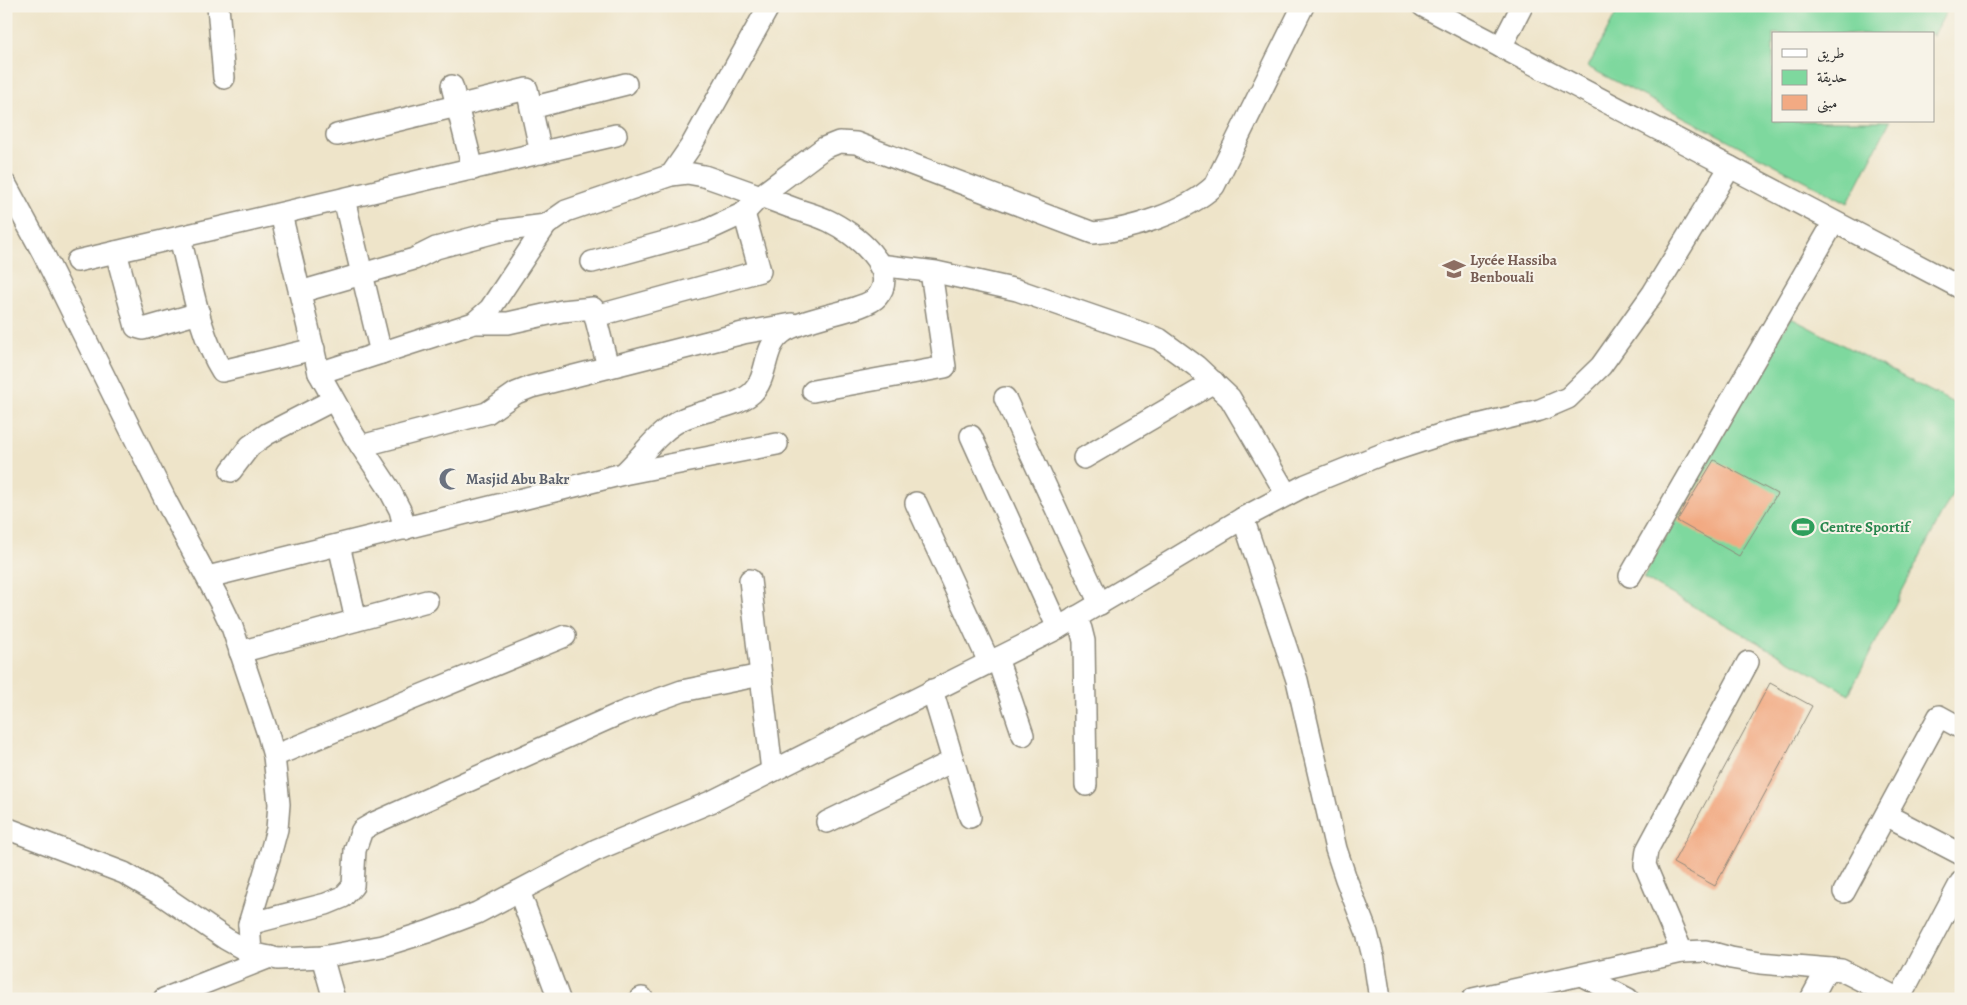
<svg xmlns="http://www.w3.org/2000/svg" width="1967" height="1005" font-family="Alegreya,Amiri,serif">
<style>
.green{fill:#7ed89e;stroke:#548264}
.building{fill:#f2aa83}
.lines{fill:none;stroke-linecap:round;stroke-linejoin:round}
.minor-casing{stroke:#8c887a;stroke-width:24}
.minor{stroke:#fff;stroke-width:21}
.labels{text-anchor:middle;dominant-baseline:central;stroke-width:4;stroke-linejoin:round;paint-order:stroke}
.education-label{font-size:15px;font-weight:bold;fill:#785e54;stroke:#f7f3e8;text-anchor:start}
.worship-label{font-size:15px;font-weight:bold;fill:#5b616d;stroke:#f7f3e8;text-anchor:start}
.leisure-label{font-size:15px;font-weight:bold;fill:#27864d;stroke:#f7f3e8;text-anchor:start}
</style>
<rect width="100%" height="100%" fill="#f7f3e8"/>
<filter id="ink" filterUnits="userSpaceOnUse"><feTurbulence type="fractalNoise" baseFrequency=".02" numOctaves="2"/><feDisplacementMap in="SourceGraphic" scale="10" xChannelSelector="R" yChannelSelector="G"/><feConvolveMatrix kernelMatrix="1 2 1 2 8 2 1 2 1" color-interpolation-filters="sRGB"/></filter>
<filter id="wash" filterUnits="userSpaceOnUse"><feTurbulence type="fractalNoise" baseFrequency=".0096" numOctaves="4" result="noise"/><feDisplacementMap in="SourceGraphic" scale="20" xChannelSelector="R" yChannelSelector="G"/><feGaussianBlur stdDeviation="1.12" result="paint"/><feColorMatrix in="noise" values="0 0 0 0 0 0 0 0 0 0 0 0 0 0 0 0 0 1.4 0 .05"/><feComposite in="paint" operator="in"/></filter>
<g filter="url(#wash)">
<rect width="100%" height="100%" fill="#eee4c9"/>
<g class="green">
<path d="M 1620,6 L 1949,6 L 1933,37 L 1933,34 L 1773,34 L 1773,121 L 1890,121 L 1848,203 L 1588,67 Z"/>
<path d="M 1791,318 L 1961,407 L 1961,477 L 1849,694 L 1643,578 L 1754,380 L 1763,375 L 1768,367 L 1764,361 Z"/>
</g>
<g id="blocks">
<g class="building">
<path d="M 1714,460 L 1777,494 L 1739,556 L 1677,521 Z"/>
<path d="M 1770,683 L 1812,706 L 1715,886 L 1673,863 Z"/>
</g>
</g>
</g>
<g filter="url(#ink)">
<use href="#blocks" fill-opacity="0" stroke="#8c887a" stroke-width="1"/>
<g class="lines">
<defs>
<g id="minor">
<path d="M 218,6 L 224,78"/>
<path d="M 1423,6 L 1961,288"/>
<path d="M 1501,47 L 1522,6"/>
<path d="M 452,86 L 473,169"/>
<path d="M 531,108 L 626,84"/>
<path d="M 337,135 L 527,89 L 541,153"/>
<path d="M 671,175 L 691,146 L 769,6"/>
<path d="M 6,185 L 43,253 L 167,503 L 220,602 L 232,627 L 268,734 L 274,756 L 279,804 L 277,829 L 270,855 L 249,924 L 251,953"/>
<path d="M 344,199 L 381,353"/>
<path d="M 281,214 L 319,373 L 353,434 L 388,487 L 400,510 L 405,529"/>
<path d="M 180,238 C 191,280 199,334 222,371 L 314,349"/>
<path d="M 116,252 L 136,327 L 143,329 L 199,313"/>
<path d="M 77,261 L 616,135"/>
<path d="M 592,262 L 705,231 L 744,213 L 760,196 L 824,148 L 839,142 L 856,143 L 1093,233 C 1131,230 1186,212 1214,186 L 1303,6"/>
<path d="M 879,265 L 936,272 L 1017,290 L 1159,339 L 1196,366 L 1230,398 L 1287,495"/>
<path d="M 300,292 L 414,259 L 436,248 L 499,231 L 546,225"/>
<path d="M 596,316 L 760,271 L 744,213"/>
<path d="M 474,323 L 508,323 L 562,311 L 593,308 L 608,367"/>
<path d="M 813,391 L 945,367 L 931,272"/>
<path d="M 1005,398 L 1100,604"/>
<path d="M 971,436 L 1058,628"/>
<path d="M 361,446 L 487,413 L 516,393 L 531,387 L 743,333 L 792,324"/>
<path d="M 1084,458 L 1214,382"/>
<path d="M 231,471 L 250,446 L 267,434 L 333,400"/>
<path d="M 623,474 L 777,444"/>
<path d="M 916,503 L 989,662"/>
<path d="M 1243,518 L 1297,680 L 1336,849 L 1346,879 L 1367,933 L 1374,960 L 1380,999"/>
<path d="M 339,545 L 356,620"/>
<path d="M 1630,576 L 1834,222"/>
<path d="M 208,577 L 623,474 C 644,455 658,430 685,418 C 704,410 736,407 752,393 C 769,377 762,348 782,333 C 803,317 865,311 877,297 C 902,269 852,232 829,221 C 817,215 803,212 790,207 C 761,196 733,186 704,176 L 687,173 L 671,175 L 566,211 L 546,225 L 490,309 L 474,323 L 319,373"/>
<path d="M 750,580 L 772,771"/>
<path d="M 1076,617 L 1081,629 L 1084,641 L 1086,785"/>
<path d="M 240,652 L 427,601"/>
<path d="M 997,658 L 1023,735"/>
<path d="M 932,690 L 970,817"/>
<path d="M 274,756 L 565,636"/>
<path d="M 1886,815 L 1961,854"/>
<path d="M 827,822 L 953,761"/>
<path d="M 6,828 L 124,873 L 162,895 L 226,939 L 251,953 L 278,959 L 322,957 L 382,946 L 427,932 L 477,913 L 596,850 L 713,801 L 1058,628 L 1140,580 L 1243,518 L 1306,485 L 1385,453 L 1449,432 L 1540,410 L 1568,398 L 1601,366 L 1653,293 L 1730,167"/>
<path d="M 519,891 L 559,999"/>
<path d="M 1844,892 L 1939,716 L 1961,728"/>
<path d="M 249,924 L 326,904 L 343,897 L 353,886 L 355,850 L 362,830 L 374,823 L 621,713 L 682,691 L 761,675"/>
<path d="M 1682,952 L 1645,865 L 1647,850 L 1748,662"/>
<path d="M 322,957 L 334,999"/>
<path d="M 1581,975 L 1628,999"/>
<path d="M 164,999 L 270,957"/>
<path d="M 640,999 L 642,998"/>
<path d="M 1473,999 L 1682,952 L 1706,951 L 1731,958 L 1760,963 L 1831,969"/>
<path d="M 1811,999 L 1825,973 L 1831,969 L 1841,970 L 1899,999"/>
<path d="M 1899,999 L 1961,882"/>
</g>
</defs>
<use href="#minor" class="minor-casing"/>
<use href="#minor" class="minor"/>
</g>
</g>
<defs>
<symbol id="school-bare" viewBox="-9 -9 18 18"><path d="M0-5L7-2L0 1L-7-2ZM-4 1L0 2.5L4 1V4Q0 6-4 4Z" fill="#8d6e63" stroke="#f7f3e8" stroke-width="2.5" paint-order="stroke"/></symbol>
<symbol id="mosque-bare" viewBox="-9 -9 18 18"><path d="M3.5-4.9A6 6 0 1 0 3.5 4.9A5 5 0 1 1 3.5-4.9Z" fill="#6b7280" stroke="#f7f3e8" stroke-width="2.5" paint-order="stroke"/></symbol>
<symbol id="stadium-bare" viewBox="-9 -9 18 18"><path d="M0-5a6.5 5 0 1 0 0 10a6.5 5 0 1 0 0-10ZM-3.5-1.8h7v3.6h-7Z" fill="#2e9e5b" stroke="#f7f3e8" stroke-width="2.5" paint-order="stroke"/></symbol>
</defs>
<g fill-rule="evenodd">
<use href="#school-bare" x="1438" y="253" width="32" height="32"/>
<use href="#mosque-bare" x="434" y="463" width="32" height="32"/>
<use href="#stadium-bare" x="1787" y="511" width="32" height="32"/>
</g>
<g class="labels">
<g class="education-label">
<text x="1470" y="260">Lycée Hassiba<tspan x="1470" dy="17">Benbouali</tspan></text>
</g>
<g class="worship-label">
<text x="466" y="479">Masjid Abu Bakr</text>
</g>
<g class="leisure-label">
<text x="1820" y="527">Centre Sportif</text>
</g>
</g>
<rect width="1967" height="1005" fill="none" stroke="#f7f3e8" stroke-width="25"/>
<rect x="1772" y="32" width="162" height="90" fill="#f7f3e8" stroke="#a5a39c"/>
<rect x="1782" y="49" width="25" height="8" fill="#ffffff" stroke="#a5a39c"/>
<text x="1817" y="58" font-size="15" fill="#2b2b2b">طريق</text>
<rect x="1782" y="70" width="25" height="15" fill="#7ed89e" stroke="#a5a39c"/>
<text x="1817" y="82" font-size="15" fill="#2b2b2b">حديقة</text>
<rect x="1782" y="95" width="25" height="15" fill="#f2aa83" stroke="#a5a39c"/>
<text x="1817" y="108" font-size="15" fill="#2b2b2b">مبنى</text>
</svg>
